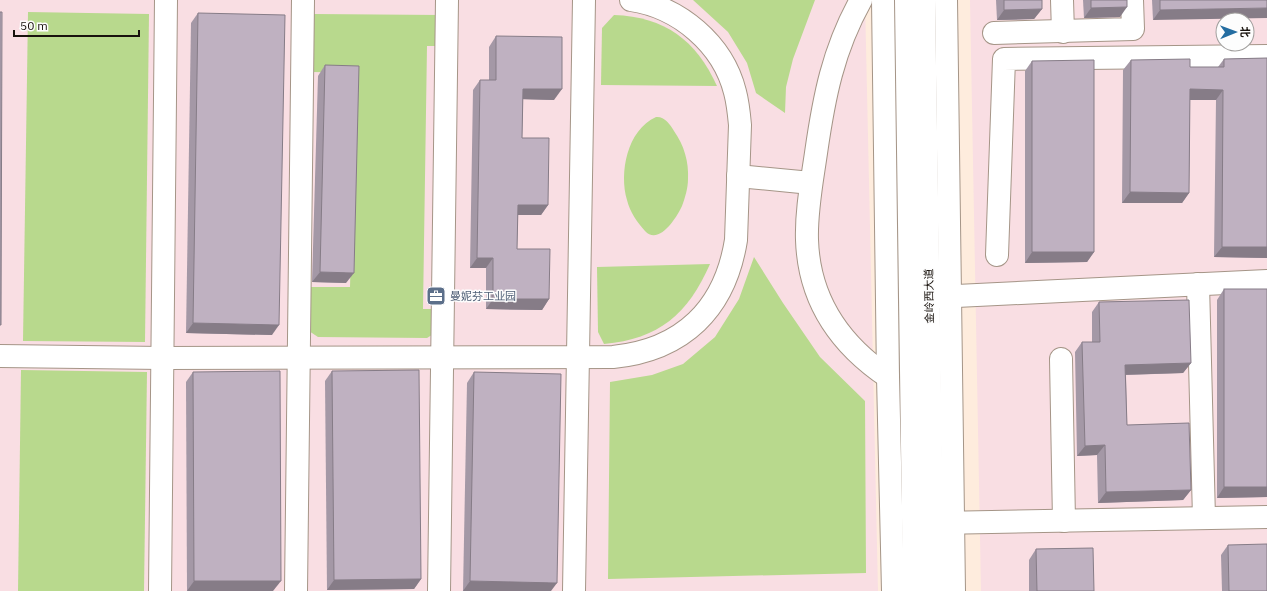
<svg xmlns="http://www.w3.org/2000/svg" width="1267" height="591" font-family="'IBM Plex Sans','Noto Sans SC',sans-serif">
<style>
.industrial{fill:#f9dee3;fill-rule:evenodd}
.green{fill:#b8d98d}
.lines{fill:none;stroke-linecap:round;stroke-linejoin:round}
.minor-casing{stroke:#a59587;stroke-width:24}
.major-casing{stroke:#a59587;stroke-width:24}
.minor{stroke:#fff;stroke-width:22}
.major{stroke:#fff;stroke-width:22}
.wall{fill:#a498a6}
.shaded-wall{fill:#867c87}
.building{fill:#bfb1c1;stroke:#867c87}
.labels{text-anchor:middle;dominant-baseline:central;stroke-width:3;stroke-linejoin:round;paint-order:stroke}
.service-label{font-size:11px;fill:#4e5e75;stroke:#fdfdfd;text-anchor:start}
.street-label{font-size:11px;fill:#18120d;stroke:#fdfdfd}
</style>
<rect width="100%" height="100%" fill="#feecdd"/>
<g class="industrial">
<path d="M 0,0 L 865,0 L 878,591 L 0,591 Z"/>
<path d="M 970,0 L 1267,0 L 1267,591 L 981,591 ZM 1223,20 L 1247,20 L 1247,44 L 1223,44 Z"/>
</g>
<g class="green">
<path d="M 693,0 L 815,0 L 793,59 L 786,87 L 785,113 L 756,93 L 747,63 L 728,32 Z"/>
<path d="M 28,12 L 149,14 L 145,342 L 23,341 Z"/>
<path d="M 314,14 L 441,15 L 441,46 L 427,46 L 423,309 L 435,309 L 435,333 L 427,338 L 318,337 L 309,331 L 310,287 L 350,287 L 356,73 L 313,72 Z"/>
<path d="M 614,15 C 665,17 696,40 717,86 L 601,85 L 602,28 Z"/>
<path d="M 656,117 C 664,116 670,124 674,131 C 684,145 689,162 688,179 C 688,188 685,198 682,206 C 677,217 659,246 645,231 C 637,222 630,212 627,200 C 619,173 627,130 656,117 Z"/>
<path d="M 754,257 L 783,303 L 820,357 L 865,401 L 866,573 L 608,579 L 610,382 L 652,375 L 683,364 L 715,337 L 739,299 Z"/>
<path d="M 710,264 C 688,314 659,339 604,344 L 598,332 L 597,267 Z"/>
<path d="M 21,370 L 147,372 L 144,591 L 18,591 Z"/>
</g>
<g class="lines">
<defs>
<g id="minor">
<path d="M 861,0 C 833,50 824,97 816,153 C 812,181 806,211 807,240 C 809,300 839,344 888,377"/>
<path d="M 883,0 L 888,377 L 893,591"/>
<path d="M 946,0 L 954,591"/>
<path d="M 1062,0 L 1063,32"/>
<path d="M 994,33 L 1133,29 L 1132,0"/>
<path d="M 738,176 L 811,183"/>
<path d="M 997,255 L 1004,59 L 1267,56"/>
<path d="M 1198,284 L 1204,518"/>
<path d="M 936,297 L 1267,281"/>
<path d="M 0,356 L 163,358 L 613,357 C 683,350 725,309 736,240 L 740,125 C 739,114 738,103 735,92 C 723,44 679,7 631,0"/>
<path d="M 1061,359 L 1064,521"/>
<path d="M 938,523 L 1267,517"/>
<path d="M 160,591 L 166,0"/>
<path d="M 296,591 L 303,0"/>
<path d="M 439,591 L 447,0"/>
<path d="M 574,591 L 584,0"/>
</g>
<g id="major">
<path d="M 906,0 L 914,591"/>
<path d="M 924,0 L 933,591"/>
</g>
</defs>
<use href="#minor" class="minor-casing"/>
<use href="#major" class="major-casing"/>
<use href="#minor" class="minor"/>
<use href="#major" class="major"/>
</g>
<g class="wall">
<path d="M 996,0 L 1042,0 L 1042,9 L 1034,19 L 997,20 Z"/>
<path d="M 1083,0 L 1127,0 L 1120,17 L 1084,18 Z"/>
<path d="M 1152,0 L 1267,0 L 1153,20 Z"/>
<path d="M 198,13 L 272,335 L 186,333 L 191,23 Z"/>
<path d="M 496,36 L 554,100 L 523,99 L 522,138 L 548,205 L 541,215 L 518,215 L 517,249 L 549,299 L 542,310 L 486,309 L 486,268 L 470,268 L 473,90 L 480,80 L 489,80 L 489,47 Z"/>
<path d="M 1267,58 L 1267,258 L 1214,257 L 1216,100 L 1190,100 L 1189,193 L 1182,203 L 1122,203 L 1123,70 L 1131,60 L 1190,67 L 1218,67 L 1224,59 Z"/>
<path d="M 1032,61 L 1094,252 L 1087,262 L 1025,263 L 1025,71 Z"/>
<path d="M 325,65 L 346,283 L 312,282 L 318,76 Z"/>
<path d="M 1224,289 L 1267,497 L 1217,498 L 1217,300 Z"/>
<path d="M 1099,302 L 1191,363 L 1183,373 L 1126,375 L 1127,425 L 1191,490 L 1183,500 L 1098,503 L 1097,455 L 1077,456 L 1075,352 L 1082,342 L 1092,342 L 1092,312 Z"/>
<path d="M 332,371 L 421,579 L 414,589 L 327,590 L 325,381 Z"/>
<path d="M 193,372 L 273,591 L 187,591 L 186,382 Z"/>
<path d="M 474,372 L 551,591 L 463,591 L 467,383 Z"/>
<path d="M 1228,545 L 1267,591 L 1222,591 L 1221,555 Z"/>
<path d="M 1036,549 L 1094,591 L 1029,591 L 1029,560 Z"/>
</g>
<g class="shaded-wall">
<path d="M 1127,7 L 1120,17 L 1084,18 L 1091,8 Z"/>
<path d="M 1267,8 L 1267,18 L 1153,20 L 1160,10 Z"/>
<path d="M 1042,9 L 1034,19 L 997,20 L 1004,10 Z"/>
<path d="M 523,89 L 562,89 L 554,100 L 516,99 Z"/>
<path d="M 1190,89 L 1223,90 L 1216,100 L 1182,100 Z"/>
<path d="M 1130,192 L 1189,193 L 1182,203 L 1122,203 Z"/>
<path d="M 518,205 L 548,205 L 541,215 L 510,215 Z"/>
<path d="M 1222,247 L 1267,247 L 1267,258 L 1214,257 Z"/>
<path d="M 1032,252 L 1094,252 L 1087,262 L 1025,263 Z"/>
<path d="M 477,258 L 493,258 L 486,268 L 470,268 Z"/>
<path d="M 320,272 L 354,273 L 346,283 L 312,282 Z"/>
<path d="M 493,299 L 549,299 L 542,310 L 486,309 Z"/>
<path d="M 193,323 L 279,325 L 272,335 L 186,333 Z"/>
<path d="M 1191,363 L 1183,373 L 1118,375 L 1125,365 Z"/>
<path d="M 1105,445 L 1097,455 L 1077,456 L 1085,446 Z"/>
<path d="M 1224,487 L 1267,487 L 1267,497 L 1217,498 Z"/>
<path d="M 1191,490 L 1183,500 L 1098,503 L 1106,492 Z"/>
<path d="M 421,579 L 414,589 L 327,590 L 334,580 Z"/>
<path d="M 194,581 L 281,581 L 273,591 L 187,591 Z"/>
<path d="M 470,581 L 557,583 L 551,591 L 463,591 Z"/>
</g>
<g class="building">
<path d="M 1004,0 L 1042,0 L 1042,9 L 1004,10 Z"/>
<path d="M 1091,0 L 1127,0 L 1127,7 L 1091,8 Z"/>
<path d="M 1160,0 L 1267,0 L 1267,8 L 1160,10 Z"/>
<path d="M 0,12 L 2,12 L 1,325 L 0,325 Z"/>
<path d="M 198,13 L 285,15 L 279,325 L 193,323 Z"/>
<path d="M 496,36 L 562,37 L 562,89 L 523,89 L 522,138 L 549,138 L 548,205 L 518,205 L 517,249 L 550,249 L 549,299 L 493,299 L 493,258 L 477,258 L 480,80 L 496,80 Z"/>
<path d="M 1267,58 L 1267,247 L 1222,247 L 1223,90 L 1190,89 L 1189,193 L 1130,192 L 1131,60 L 1190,59 L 1190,67 L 1224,67 L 1224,59 Z"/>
<path d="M 1094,60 L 1094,252 L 1032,252 L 1032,61 Z"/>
<path d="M 325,65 L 359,66 L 354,273 L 320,272 Z"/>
<rect x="1224" y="289" width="43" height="198"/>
<path d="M 1189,300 L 1191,363 L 1125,365 L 1127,425 L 1189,423 L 1191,490 L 1106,492 L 1105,445 L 1085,446 L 1082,342 L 1100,342 L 1099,302 Z"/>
<path d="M 419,370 L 421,579 L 334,580 L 332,371 Z"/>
<path d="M 280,371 L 281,581 L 194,581 L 193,372 Z"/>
<path d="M 474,372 L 561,374 L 557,583 L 470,581 Z"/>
<path d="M 1267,544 L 1267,591 L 1229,591 L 1228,545 Z"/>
<path d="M 1093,548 L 1094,591 L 1037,591 L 1036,549 Z"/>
</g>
<defs>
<symbol id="office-square" viewBox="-11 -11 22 22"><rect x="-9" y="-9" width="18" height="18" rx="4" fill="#5c6f8a" stroke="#fdfdfd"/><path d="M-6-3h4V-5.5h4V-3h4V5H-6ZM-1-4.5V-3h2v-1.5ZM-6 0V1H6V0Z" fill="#fff"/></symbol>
</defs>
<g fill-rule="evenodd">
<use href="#office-square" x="425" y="285" width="22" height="22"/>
</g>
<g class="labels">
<g class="service-label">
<text x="450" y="296">曼妮芬工业园</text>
</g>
<g class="street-label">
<text transform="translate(929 296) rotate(-91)">金岭西大道</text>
</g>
</g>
<g transform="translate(1235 32) rotate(89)"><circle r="19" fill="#fdfdfd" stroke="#a19f9d"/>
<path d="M0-3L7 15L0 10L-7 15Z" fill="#246da1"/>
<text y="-6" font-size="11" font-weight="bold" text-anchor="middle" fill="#18120d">北</text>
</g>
<path d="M14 30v6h125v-6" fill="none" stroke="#18120d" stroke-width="2"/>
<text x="20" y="30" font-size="12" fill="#18120d" stroke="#fdfdfd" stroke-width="3" paint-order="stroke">50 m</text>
</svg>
